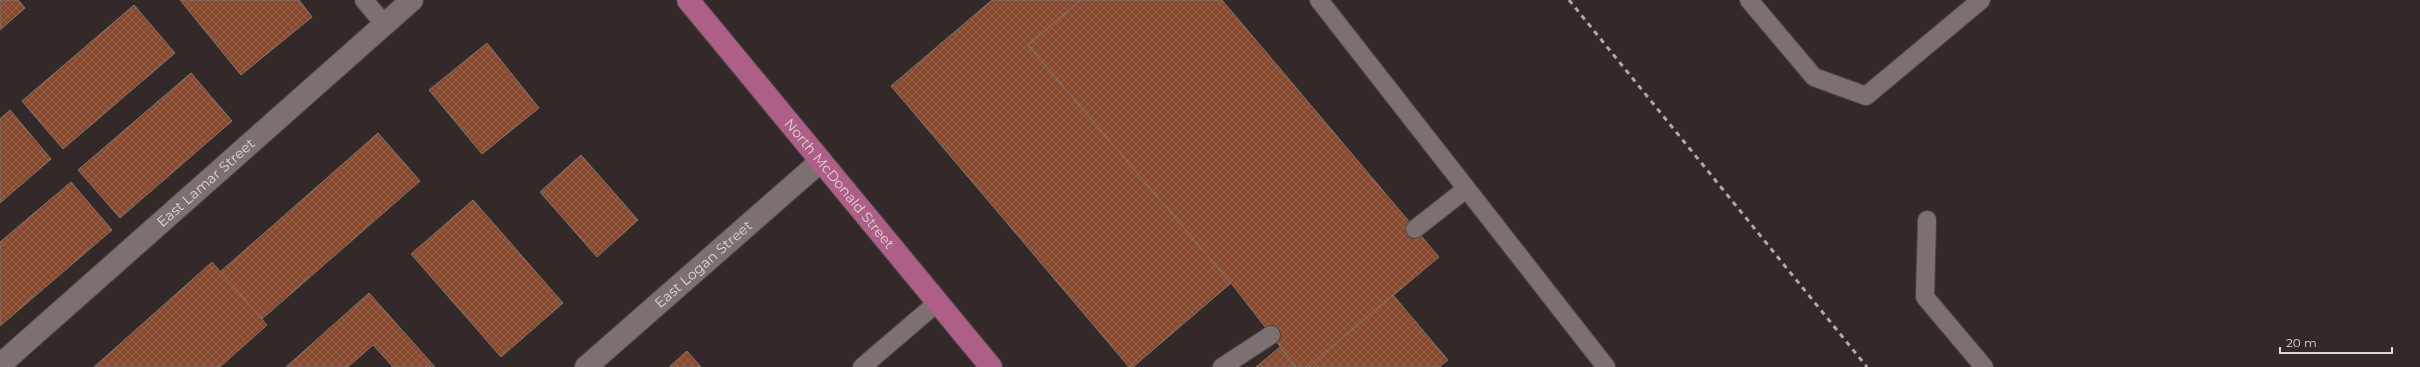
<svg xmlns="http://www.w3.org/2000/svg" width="2420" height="367" font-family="Montserrat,sans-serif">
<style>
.building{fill:url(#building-cross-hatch);stroke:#807571}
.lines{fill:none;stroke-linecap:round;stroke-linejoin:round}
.lane-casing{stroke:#4d4545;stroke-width:20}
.street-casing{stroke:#4d4545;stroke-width:24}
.primary-casing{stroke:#4d4545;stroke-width:24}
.lane{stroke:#7c7070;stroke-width:18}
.street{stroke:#7c7070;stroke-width:22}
.primary{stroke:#ad5f86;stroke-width:22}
.rail{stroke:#b1a9a9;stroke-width:3;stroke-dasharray:5 5;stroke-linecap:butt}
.labels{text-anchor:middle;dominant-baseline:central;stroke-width:3;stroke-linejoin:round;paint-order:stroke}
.street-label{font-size:14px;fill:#dfd8d8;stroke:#332929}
</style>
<defs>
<pattern id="building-cross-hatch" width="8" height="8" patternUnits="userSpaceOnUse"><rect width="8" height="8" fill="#884a2f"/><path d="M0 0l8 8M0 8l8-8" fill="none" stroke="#98634c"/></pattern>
</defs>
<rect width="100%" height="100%" fill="#332929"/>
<g class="building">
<path d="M 0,0 L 18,0 L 25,8 L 0,30 Z"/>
<path d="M 180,0 L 299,0 L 312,17 L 241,75 Z"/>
<path d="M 992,0 L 1081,0 L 1028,45 L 1231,283 L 1133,367 L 1129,367 L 891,86 Z"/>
<path d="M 1081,0 L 1222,0 L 1439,257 L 1308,367 L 1296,367 L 1231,283 L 1028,45 Z"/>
<path d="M 134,5 L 175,53 L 63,149 L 22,101 Z"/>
<path d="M 487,43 L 539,108 L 482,154 L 429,90 Z"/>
<path d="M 191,73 L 232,121 L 120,218 L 78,170 Z"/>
<path d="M 10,110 L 51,159 L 0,203 L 0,119 Z"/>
<path d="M 378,133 L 420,181 L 262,319 L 220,272 Z"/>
<path d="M 581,155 L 638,220 L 597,257 L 540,192 Z"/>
<path d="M 71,182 L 112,230 L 0,326 L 0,242 Z"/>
<path d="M 473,200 L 563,303 L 501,357 L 411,254 Z"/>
<path d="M 212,262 L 267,325 L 220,367 L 94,367 Z"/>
<path d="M 369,293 L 435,367 L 393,367 L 373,345 L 348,367 L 286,367 Z"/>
<path d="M 1393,295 L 1448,360 L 1439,367 L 1308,367 Z"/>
<path d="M 1280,347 L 1296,367 L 1256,367 Z"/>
<path d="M 687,351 L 701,367 L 669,367 Z"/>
</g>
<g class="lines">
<defs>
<g id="lane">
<path d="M 364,0 L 384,24"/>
<path d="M 1319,0 L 1606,367"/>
<path d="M 1749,0 L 1814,77 L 1866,96 L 1981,0"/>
<path d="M 1927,220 L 1925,297 L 1984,367"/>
<path d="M 1415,229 L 1466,189"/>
<path d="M 862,367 L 938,302"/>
<path d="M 1222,367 L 1271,335"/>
</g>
<g id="street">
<path id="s1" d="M 0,365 L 412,0"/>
<path id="s2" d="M 586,367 L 821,161"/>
</g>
<g id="primary">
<path id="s3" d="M 688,0 L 991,367"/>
</g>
</defs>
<use href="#lane" class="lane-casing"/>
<use href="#street" class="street-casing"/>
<use href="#primary" class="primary-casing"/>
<use href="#lane" class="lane"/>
<use href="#street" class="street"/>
<use href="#primary" class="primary"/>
<path class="rail" d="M 1569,0 L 1867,367"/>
</g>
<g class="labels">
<g class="street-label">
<text stroke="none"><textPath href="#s1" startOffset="275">East Lamar Street</textPath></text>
<text stroke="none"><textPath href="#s3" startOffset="238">North McDonald Street</textPath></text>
<text stroke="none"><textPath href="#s2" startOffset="156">East Logan Street</textPath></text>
</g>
</g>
<path d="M2280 347v6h112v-6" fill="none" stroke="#dfd8d8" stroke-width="2"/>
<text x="2286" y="347" font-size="12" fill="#dfd8d8" stroke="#332929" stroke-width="3" paint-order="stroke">20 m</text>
</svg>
